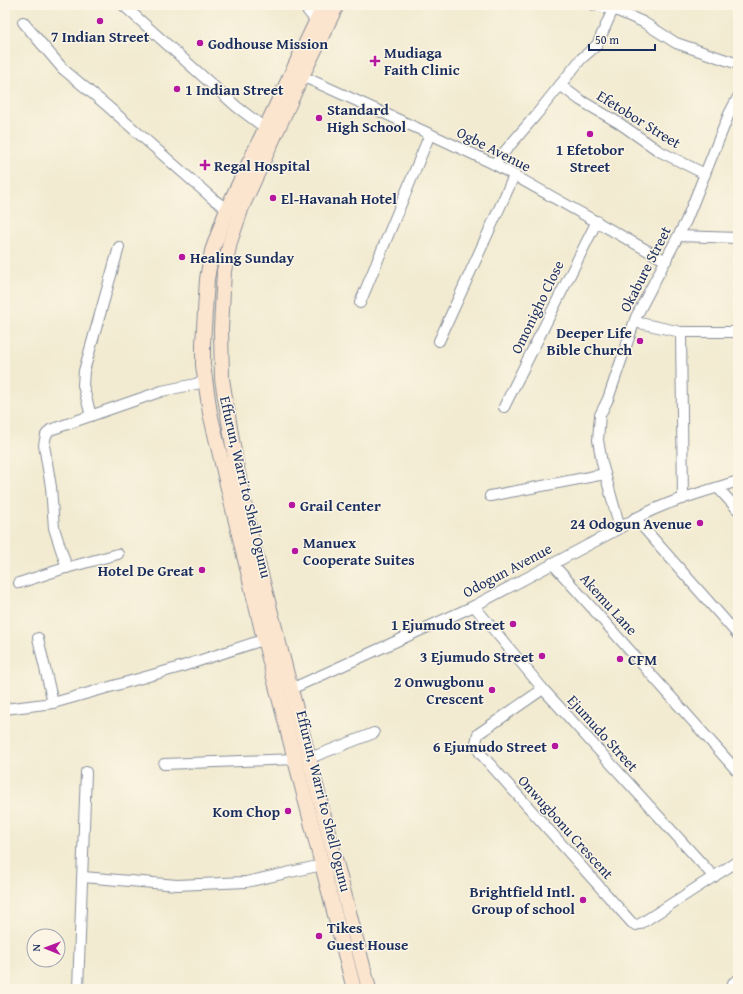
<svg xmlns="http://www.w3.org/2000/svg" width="743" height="994" font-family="'Gentium Book Plus',serif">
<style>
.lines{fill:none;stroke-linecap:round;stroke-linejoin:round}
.minor-casing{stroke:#868d98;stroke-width:12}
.secondary-casing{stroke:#868d98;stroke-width:16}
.minor{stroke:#fff;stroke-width:10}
.secondary{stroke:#fce5cf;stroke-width:14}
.poi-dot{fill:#b5179e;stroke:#fcf5e5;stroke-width:1.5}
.labels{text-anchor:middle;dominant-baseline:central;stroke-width:3;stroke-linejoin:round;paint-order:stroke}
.poi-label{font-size:15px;font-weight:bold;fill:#1b2f5e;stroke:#fcf5e5;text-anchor:start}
.street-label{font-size:15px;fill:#1b2f5e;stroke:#fcf5e5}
</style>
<rect width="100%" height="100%" fill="#fcf5e5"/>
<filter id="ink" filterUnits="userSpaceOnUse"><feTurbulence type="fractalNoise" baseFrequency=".025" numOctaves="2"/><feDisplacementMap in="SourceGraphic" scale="8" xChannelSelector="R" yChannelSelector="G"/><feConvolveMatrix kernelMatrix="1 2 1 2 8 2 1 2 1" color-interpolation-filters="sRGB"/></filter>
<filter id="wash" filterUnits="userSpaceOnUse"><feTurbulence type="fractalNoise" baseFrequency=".012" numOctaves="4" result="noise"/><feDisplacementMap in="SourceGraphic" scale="16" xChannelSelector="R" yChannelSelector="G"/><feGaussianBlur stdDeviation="0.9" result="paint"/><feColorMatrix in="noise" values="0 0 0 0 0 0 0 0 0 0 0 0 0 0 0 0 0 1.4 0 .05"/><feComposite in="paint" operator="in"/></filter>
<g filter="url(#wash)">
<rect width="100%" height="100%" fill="#f2ebd1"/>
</g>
<g filter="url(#ink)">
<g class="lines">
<defs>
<g id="minor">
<path d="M 123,5 L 237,107 L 265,128"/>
<path d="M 303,5 L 316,21"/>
<path d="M 594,5 L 613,9 L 643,22 L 676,43 L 738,64"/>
<path d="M 23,22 L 63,69 L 105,104 L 213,199 L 227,209"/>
<path d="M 302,76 L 430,134 L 494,164 L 666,261"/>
<path d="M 560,85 L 580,100 L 619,123 L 659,151 L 705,174"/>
<path d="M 494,164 L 536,115 L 581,59 L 597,45 L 615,5"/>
<path d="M 679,236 L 738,238"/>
<path d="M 360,303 L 430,134"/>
<path d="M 635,322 L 681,332 L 738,332"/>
<path d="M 681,332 L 683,499"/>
<path d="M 439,341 L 514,176"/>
<path d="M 504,407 L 597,221"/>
<path d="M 91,416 L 83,385 L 84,371 L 119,247"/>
<path d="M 718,488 L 738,510"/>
<path d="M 490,496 L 605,474"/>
<path d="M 635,518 L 738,635"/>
<path d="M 620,528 L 602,463 L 598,440 L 600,415 L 608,399 L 636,317 L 686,221 L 729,114 L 738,97"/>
<path d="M 552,563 L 738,772"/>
<path d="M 67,568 L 54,528 L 51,487 L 44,445 L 46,435 L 50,430 L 162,391 L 205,382"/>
<path d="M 19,583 L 62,569 L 118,554"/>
<path d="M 474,606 L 543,689 L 714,877"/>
<path d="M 38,638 L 53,703"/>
<path d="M 291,689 L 474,606 L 620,528 C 655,504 698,494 738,481"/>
<path d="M 543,689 L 478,734 L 476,743 L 480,753 L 632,923 L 636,925 L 640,924 L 738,861"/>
<path d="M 5,709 L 53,703 L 177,668 L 269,638"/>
<path d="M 310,758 L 374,733"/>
<path d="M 164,764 L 296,759"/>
<path d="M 83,877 L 177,885 L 246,882 L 322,865"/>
<path d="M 733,983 L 738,980"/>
<path d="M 78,989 L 86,772"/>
</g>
<g id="secondary">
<path d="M 324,5 L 227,209 L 212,251 L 207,279 L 203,344 L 203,365 L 210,413 L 264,639 L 354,989"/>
<path d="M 337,5 L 302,76 L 242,207 L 230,242 L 224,271 L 221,329 L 222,379 L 236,464 L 251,536 L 369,989"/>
</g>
</defs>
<use href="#minor" class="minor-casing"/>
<use href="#secondary" class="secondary-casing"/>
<use href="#minor" class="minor"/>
<use href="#secondary" class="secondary"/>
</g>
</g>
<g class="poi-dot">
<circle cx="100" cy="21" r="4"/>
<circle cx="200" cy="43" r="4"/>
<path d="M373 55h4v4h4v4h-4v4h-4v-4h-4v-4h4z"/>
<circle cx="177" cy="89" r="4"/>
<circle cx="319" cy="118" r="4"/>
<circle cx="590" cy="134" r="4"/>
<path d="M203 159h4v4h4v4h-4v4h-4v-4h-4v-4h4z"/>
<circle cx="273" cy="198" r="4"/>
<circle cx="182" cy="257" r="4"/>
<circle cx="640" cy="341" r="4"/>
<circle cx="292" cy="505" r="4"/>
<circle cx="700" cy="523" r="4"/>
<circle cx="295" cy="551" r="4"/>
<circle cx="202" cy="570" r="4"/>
<circle cx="513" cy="624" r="4"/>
<circle cx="542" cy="656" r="4"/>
<circle cx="620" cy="659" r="4"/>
<circle cx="492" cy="690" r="4"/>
<circle cx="555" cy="746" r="4"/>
<circle cx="288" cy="811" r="4"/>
<circle cx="583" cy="900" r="4"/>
<circle cx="319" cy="936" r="4"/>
</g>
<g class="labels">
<g class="poi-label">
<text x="100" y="36" text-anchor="middle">7 Indian Street</text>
<text x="208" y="43">Godhouse Mission</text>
<text x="384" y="52">Mudiaga<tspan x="384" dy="17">Faith Clinic</tspan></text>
<text x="185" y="89">1 Indian Street</text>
<text x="327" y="109">Standard<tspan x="327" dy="17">High School</tspan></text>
<text x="590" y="149" text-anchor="middle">1 Efetobor<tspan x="590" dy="17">Street</tspan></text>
<text x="214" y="165">Regal Hospital</text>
<text x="281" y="198">El-Havanah Hotel</text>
<text x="190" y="257">Healing Sunday</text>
<text x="632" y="332" text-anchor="end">Deeper Life<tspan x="632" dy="17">Bible Church</tspan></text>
<text x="300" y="505">Grail Center</text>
<text x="692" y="523" text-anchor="end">24 Odogun Avenue</text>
<text x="303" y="542">Manuex<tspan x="303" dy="17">Cooperate Suites</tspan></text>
<text x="194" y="570" text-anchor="end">Hotel De Great</text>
<text x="505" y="624" text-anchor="end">1 Ejumudo Street</text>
<text x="534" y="656" text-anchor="end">3 Ejumudo Street</text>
<text x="628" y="659">CFM</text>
<text x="484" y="681" text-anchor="end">2 Onwugbonu<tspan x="484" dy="17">Crescent</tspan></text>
<text x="547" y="746" text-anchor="end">6 Ejumudo Street</text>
<text x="280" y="811" text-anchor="end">Kom Chop</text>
<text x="575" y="891" text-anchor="end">Brightfield Intl.<tspan x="575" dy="17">Group of school</tspan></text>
<text x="327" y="927">Tikes<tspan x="327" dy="17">Guest House</tspan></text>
</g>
<g class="street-label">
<text transform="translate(639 119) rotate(32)">Efetobor Street</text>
<text transform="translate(494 149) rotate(27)">Ogbe Avenue</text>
<text transform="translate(645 269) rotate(-63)">Okabure Street</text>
<text transform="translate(537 307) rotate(-64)">Omonigho Close</text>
<text transform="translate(246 487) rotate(77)">Effurun, Warri to Shell Ogunu</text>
<text transform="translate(507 570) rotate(-28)">Odogun Avenue</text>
<text transform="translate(609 604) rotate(48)">Akemu Lane</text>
<text transform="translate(603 733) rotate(48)">Ejumudo Street</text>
<text transform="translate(324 801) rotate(76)">Effurun, Warri to Shell Ogunu</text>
<text transform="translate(566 827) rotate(48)">Onwugbonu Crescent</text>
</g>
</g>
<rect width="743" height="994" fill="none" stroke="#fcf5e5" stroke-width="20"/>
<g transform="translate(46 948) rotate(271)"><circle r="19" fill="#fcf5e5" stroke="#a2a6af"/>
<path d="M0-3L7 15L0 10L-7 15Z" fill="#b5179e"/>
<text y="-6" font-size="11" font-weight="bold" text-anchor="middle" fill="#1b2f5e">N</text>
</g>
<path d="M589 44v6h66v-6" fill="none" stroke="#1b2f5e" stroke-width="2"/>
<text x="595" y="44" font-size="12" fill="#1b2f5e" stroke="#fcf5e5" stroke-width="3" paint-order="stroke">50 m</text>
</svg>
